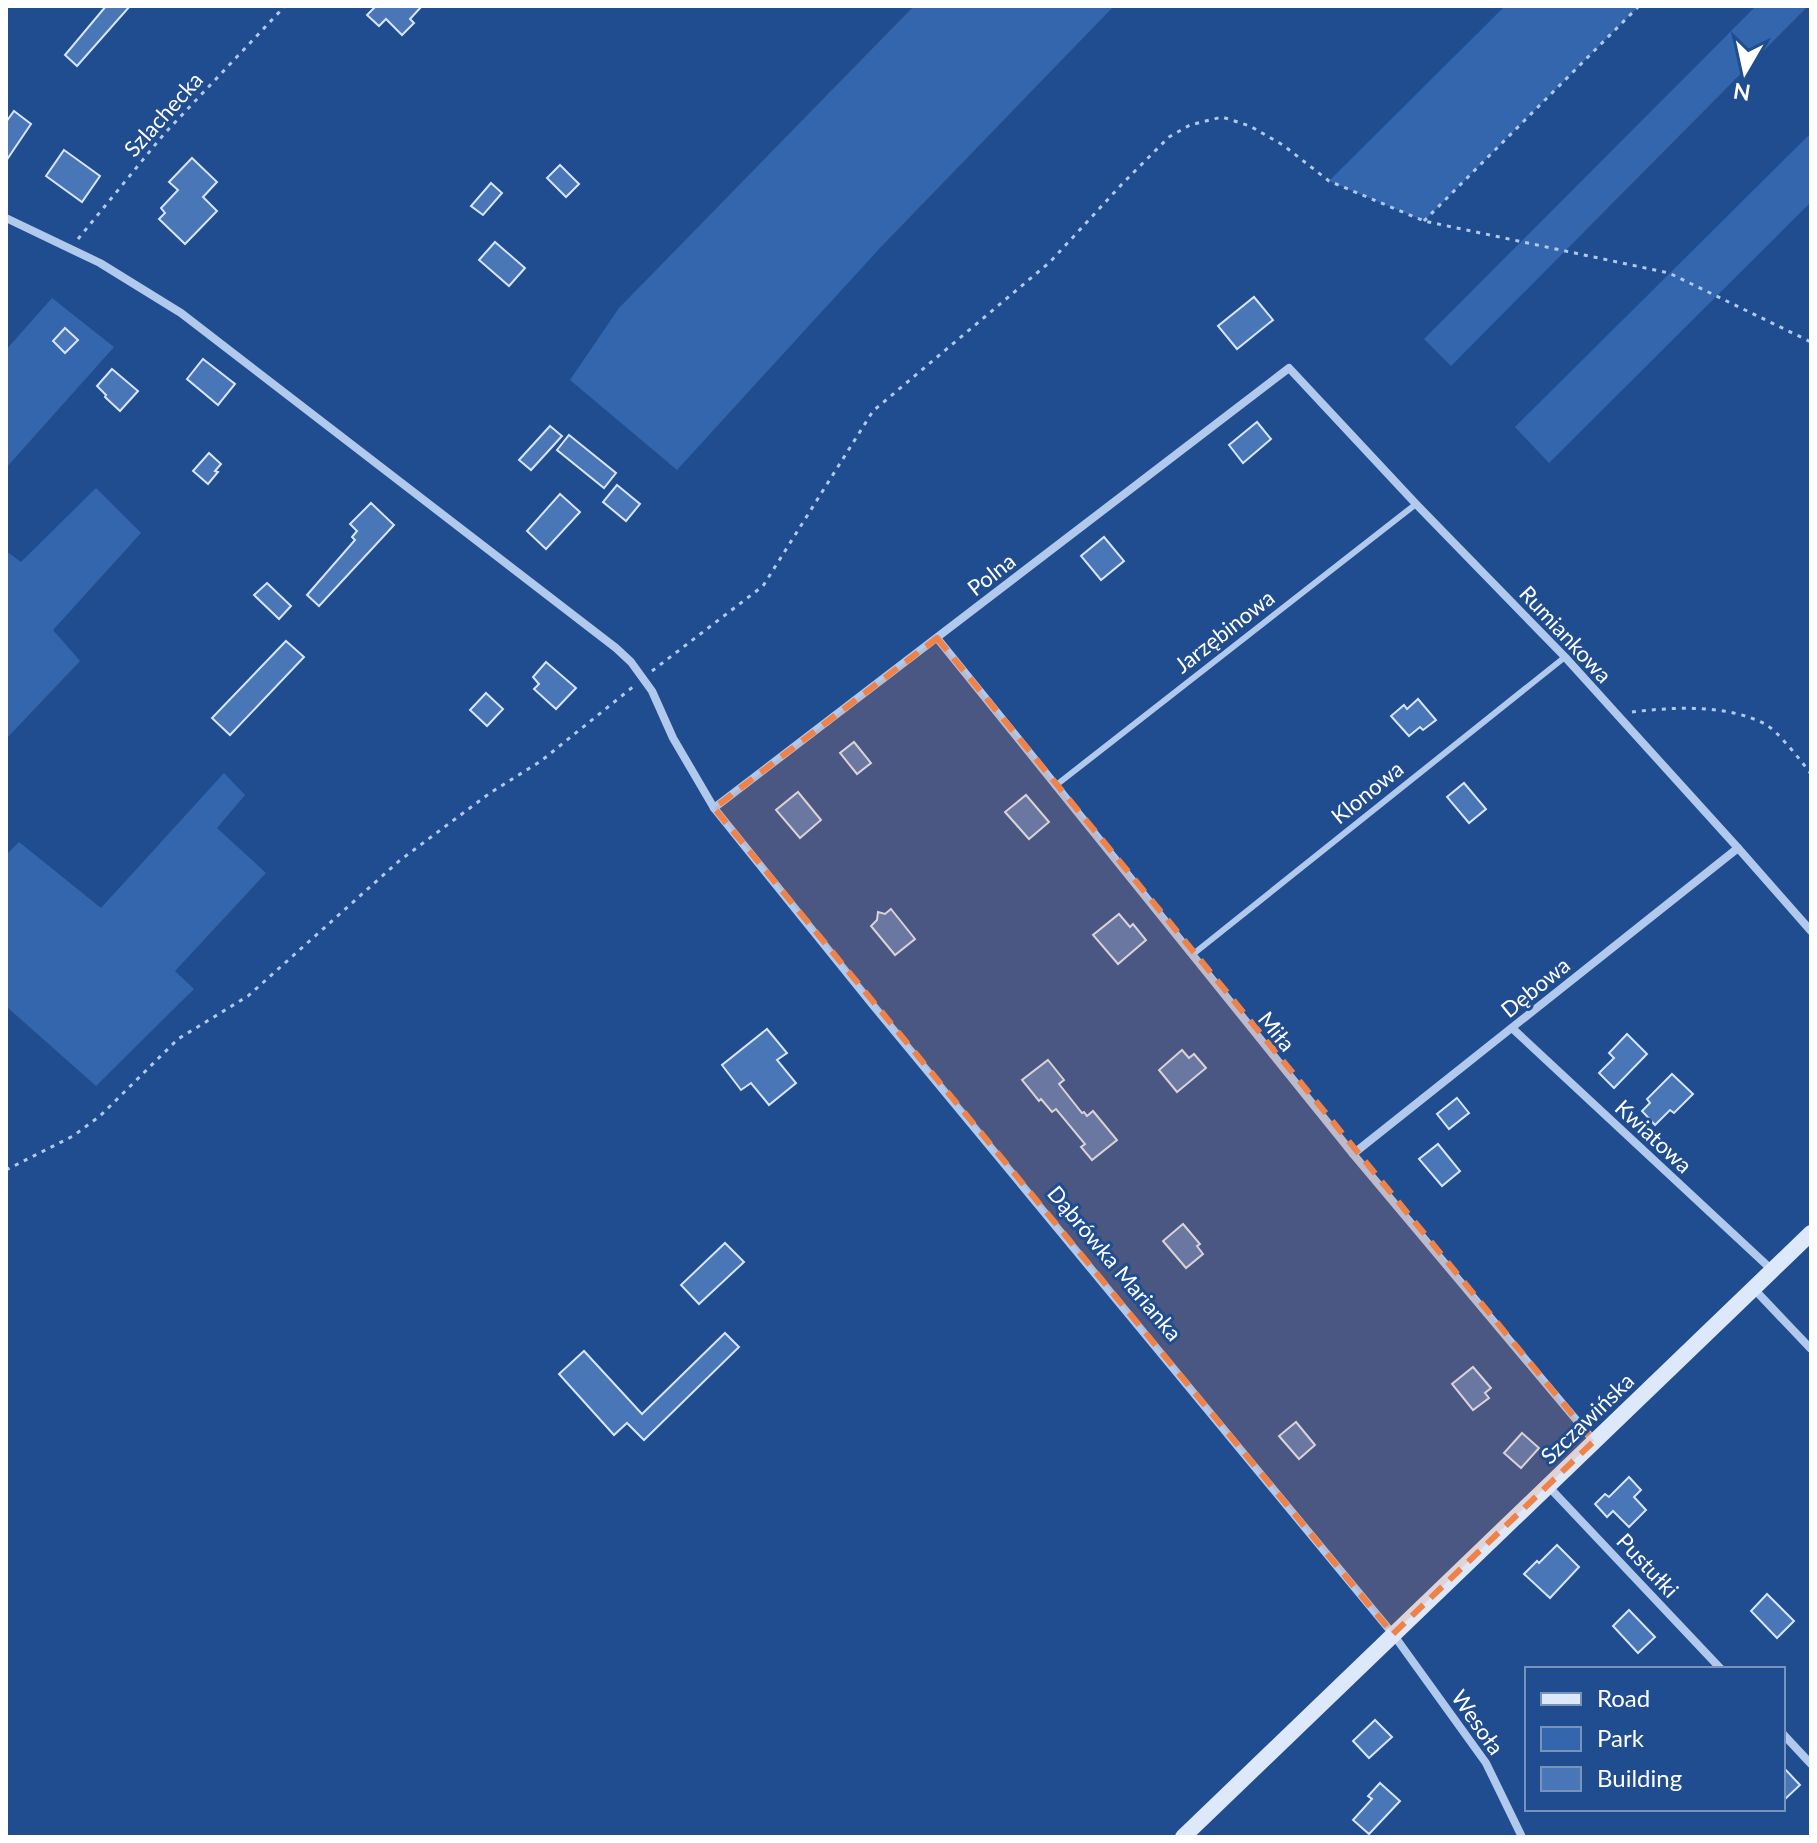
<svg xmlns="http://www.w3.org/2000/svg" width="1817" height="1843" font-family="Lato,sans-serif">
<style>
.green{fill:#3466ad}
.building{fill:#4976b7;stroke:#d6e5f9;stroke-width:2}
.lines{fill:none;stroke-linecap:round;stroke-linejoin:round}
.path{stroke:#b1c9ed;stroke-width:3;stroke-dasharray:4 6;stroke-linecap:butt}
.lane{stroke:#b1c9ed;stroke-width:6}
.street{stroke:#b1c9ed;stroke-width:8}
.secondary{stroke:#dde8fa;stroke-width:16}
.marked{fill:#ee8249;fill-opacity:0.2;stroke:#ee8249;stroke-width:6;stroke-dasharray:16 10;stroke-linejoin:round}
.labels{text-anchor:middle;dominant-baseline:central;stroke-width:6;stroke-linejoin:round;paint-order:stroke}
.street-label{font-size:22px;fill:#fff;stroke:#204d90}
</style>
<rect width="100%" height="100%" fill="#204d90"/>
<g class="green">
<path d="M 914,6 L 1114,6 L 880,248 L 677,470 L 570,380 L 619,308 Z"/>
<path d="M 1505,6 L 1639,6 L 1424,221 L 1329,181 Z"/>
<path d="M 1756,6 L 1808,6 L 1451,366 L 1424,339 Z"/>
<path d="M 1811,133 L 1811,202 L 1549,463 L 1515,427 Z"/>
<path d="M 52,298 L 114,347 L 6,468 L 6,350 Z"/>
<path d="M 96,488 L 141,533 L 53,630 L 80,661 L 6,739 L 6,551 L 21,562 Z"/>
<path d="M 224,773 L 245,795 L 217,828 L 266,873 L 175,971 L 194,989 L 96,1086 L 8,1008 L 6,1009 L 6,855 L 19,842 L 101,908 Z"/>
</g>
<g class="building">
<path d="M 106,6 L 130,6 L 77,66 L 65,55 Z"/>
<path d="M 372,6 L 422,6 L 410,19 L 414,23 L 402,35 L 386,19 L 379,26 L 367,15 L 374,8 Z"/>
<path d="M 14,111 L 31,124 L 6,161 L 6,122 Z"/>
<path d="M 64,150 L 100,176 L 82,202 L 46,176 Z"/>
<path d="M 192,158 L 217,182 L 203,197 L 217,211 L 185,244 L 159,219 L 165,213 L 161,208 L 178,190 L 169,182 Z"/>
<path d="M 560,165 L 579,184 L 566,197 L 547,178 Z"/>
<path d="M 491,183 L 502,193 L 483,215 L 471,206 Z"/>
<path d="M 495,242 L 525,268 L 509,286 L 479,260 Z"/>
<path d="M 1254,297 L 1273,320 L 1237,349 L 1218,326 Z"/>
<path d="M 65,328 L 78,340 L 65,353 L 53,341 Z"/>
<path d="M 203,359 L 235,384 L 218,405 L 187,379 Z"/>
<path d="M 112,369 L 138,391 L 120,411 L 105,397 L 106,395 L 97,386 Z"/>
<path d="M 1257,422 L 1271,439 L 1243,463 L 1229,445 Z"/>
<path d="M 550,426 L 562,436 L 531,470 L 519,460 Z"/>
<path d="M 569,435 L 616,473 L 604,488 L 557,450 Z"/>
<path d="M 209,453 L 221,464 L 215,471 L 218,472 L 208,484 L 193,471 Z"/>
<path d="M 617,485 L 640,504 L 626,521 L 603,502 Z"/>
<path d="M 560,494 L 580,512 L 546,549 L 527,531 Z"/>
<path d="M 371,503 L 394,525 L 319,606 L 307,595 L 355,540 L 352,537 L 357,531 L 350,524 Z"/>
<path d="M 1104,537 L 1124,561 L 1101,580 L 1081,556 Z"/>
<path d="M 267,583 L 291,606 L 279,619 L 254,595 Z"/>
<path d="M 286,641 L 304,657 L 230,735 L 212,718 Z"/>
<path d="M 546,662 L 576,688 L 556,709 L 534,689 L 539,684 L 533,677 Z"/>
<path d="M 486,693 L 503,709 L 487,726 L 470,710 Z"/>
<path d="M 1418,699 L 1436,720 L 1423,730 L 1420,727 L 1409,736 L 1391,716 L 1404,705 L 1407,709 Z"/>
<path d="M 854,742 L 871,763 L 857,774 L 840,753 Z"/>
<path d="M 1464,783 L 1486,809 L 1469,823 L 1447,797 Z"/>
<path d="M 798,792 L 821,820 L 800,838 L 776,810 Z"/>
<path d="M 1026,795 L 1049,822 L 1029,839 L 1005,812 Z"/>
<path d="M 891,909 L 915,939 L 895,955 L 871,926 L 877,920 L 878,912 L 885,914 Z"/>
<path d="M 1119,914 L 1130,927 L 1133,924 L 1146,940 L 1118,964 L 1093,935 Z"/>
<path d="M 767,1029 L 787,1053 L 777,1060 L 796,1083 L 769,1105 L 751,1083 L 741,1090 L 722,1065 Z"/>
<path d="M 1627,1034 L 1647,1054 L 1614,1088 L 1599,1073 L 1614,1058 L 1609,1053 Z"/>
<path d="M 1182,1050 L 1189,1058 L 1194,1054 L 1206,1068 L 1177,1092 L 1159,1070 Z"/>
<path d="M 1048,1060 L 1064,1080 L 1059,1084 L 1082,1113 L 1084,1112 L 1087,1116 L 1093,1111 L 1117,1140 L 1092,1160 L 1081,1147 L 1085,1144 L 1056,1109 L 1052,1112 L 1041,1099 L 1039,1101 L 1022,1080 Z"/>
<path d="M 1672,1074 L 1693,1094 L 1674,1113 L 1670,1110 L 1655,1125 L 1642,1111 L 1650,1103 L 1647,1099 Z"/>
<path d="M 1457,1098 L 1469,1113 L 1449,1129 L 1437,1114 Z"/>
<path d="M 1438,1144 L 1460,1171 L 1442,1186 L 1419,1159 Z"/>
<path d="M 1183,1224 L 1200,1244 L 1197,1246 L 1203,1254 L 1186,1268 L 1163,1241 Z"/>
<path d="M 725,1243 L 744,1262 L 699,1304 L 681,1285 Z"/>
<path d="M 725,1333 L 739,1347 L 644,1440 L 627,1423 L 614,1435 L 559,1374 L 584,1351 L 642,1414 Z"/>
<path d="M 1473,1367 L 1491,1388 L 1485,1393 L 1489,1398 L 1473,1410 L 1452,1384 Z"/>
<path d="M 1296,1422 L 1315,1445 L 1299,1459 L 1279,1436 Z"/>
<path d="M 1522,1433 L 1539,1448 L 1521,1468 L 1504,1453 Z"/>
<path d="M 1629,1477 L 1641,1490 L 1634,1497 L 1646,1510 L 1629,1527 L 1613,1511 L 1607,1517 L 1595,1504 L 1605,1494 L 1609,1497 Z"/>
<path d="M 1557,1545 L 1579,1567 L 1550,1598 L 1524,1574 L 1537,1561 L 1539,1563 Z"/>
<path d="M 1767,1594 L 1794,1621 L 1777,1638 L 1751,1611 Z"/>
<path d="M 1629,1610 L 1655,1637 L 1638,1653 L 1613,1626 Z"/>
<path d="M 1375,1720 L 1392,1737 L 1369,1758 L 1353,1741 Z"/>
<path d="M 1783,1767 L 1800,1785 L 1783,1801 Z"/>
<path d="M 1380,1783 L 1400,1801 L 1369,1834 L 1353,1820 L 1372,1799 L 1368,1796 Z"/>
</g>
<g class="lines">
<g class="path">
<path d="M 1424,221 L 1639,6"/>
<path d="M 78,239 L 164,134 L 285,6"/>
<path d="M 652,671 L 763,586 L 873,411 L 1050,262 L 1123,183 L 1169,137 L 1190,125 L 1222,117 L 1250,126 L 1283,145 L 1329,181 L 1424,221 L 1669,273 L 1811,342"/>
<path d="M 1632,712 C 1673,707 1727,704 1765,724 C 1777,730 1802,762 1811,774"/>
<path d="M 6,1170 L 73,1136 L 100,1116 L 178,1039 L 248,996 L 399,861 L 490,793 L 541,761 L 634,686"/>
</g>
<g class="lane">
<path d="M 1055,786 L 1416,504"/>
<path d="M 1192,955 L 1565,657"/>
</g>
<g class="street">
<path d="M 6,218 L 100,263 L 181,313 L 616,648 L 631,662 L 652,691 L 673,738 L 714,808 L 872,1004 L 1393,1634 L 1486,1763 L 1522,1837"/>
<path d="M 937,638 L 1353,1154 L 1594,1441"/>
<path d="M 714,808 L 1289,368 L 1416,504 L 1565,657 L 1738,848 L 1811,931"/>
<path d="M 1512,1028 L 1772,1270"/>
<path d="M 1353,1154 L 1738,848"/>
<path d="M 1754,1289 L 1811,1349"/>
<path d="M 1548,1486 L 1721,1669"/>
<path d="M 1783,1734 L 1811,1764"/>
</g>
<path class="secondary" d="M 1183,1837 L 1811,1233"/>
</g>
<path class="marked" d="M 937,638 L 1594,1441 L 1393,1634 L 714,808 Z"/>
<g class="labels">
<g class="street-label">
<text transform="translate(163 114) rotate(-48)">Szlachecka</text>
<text transform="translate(991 574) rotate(-38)">Polna</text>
<text transform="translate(1224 631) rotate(-38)">Jarzębinowa</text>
<text transform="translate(1566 634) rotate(47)">Rumiankowa</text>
<text transform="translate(1367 792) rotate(-39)">Klonowa</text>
<text transform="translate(1535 987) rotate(-39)">Dębowa</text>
<text transform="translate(1277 1031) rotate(51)">Miła</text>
<text transform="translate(1654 1136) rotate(43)">Kwiatowa</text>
<text transform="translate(1115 1263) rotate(50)">Dąbrówka Marianka</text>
<text transform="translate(1587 1418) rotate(-44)">Szczawińska</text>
<text transform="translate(1648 1565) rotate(47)">Pustułki</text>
<text transform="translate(1478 1722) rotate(55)">Wesoła</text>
</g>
</g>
<rect width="1817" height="1843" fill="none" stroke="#ffffff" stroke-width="16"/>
<rect x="1525" y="1667" width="260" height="144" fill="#204d90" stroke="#7994bc" stroke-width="2"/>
<rect x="1541" y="1693" width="40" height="12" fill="#dde8fa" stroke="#7994bc" stroke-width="2"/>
<text x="1597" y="1707" font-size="24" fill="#ffffff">Road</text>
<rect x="1541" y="1727" width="40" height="24" fill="#3466ad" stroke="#7994bc" stroke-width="2"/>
<text x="1597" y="1747" font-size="24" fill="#ffffff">Park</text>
<rect x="1541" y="1767" width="40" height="24" fill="#4976b7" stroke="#7994bc" stroke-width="2"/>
<text x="1597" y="1787" font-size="24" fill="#ffffff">Building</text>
<g transform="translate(1745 72) rotate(189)" stroke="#204d90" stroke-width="6" paint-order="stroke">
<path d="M0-6L14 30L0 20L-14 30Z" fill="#ffffff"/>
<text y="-12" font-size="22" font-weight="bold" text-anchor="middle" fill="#ffffff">N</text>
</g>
</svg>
